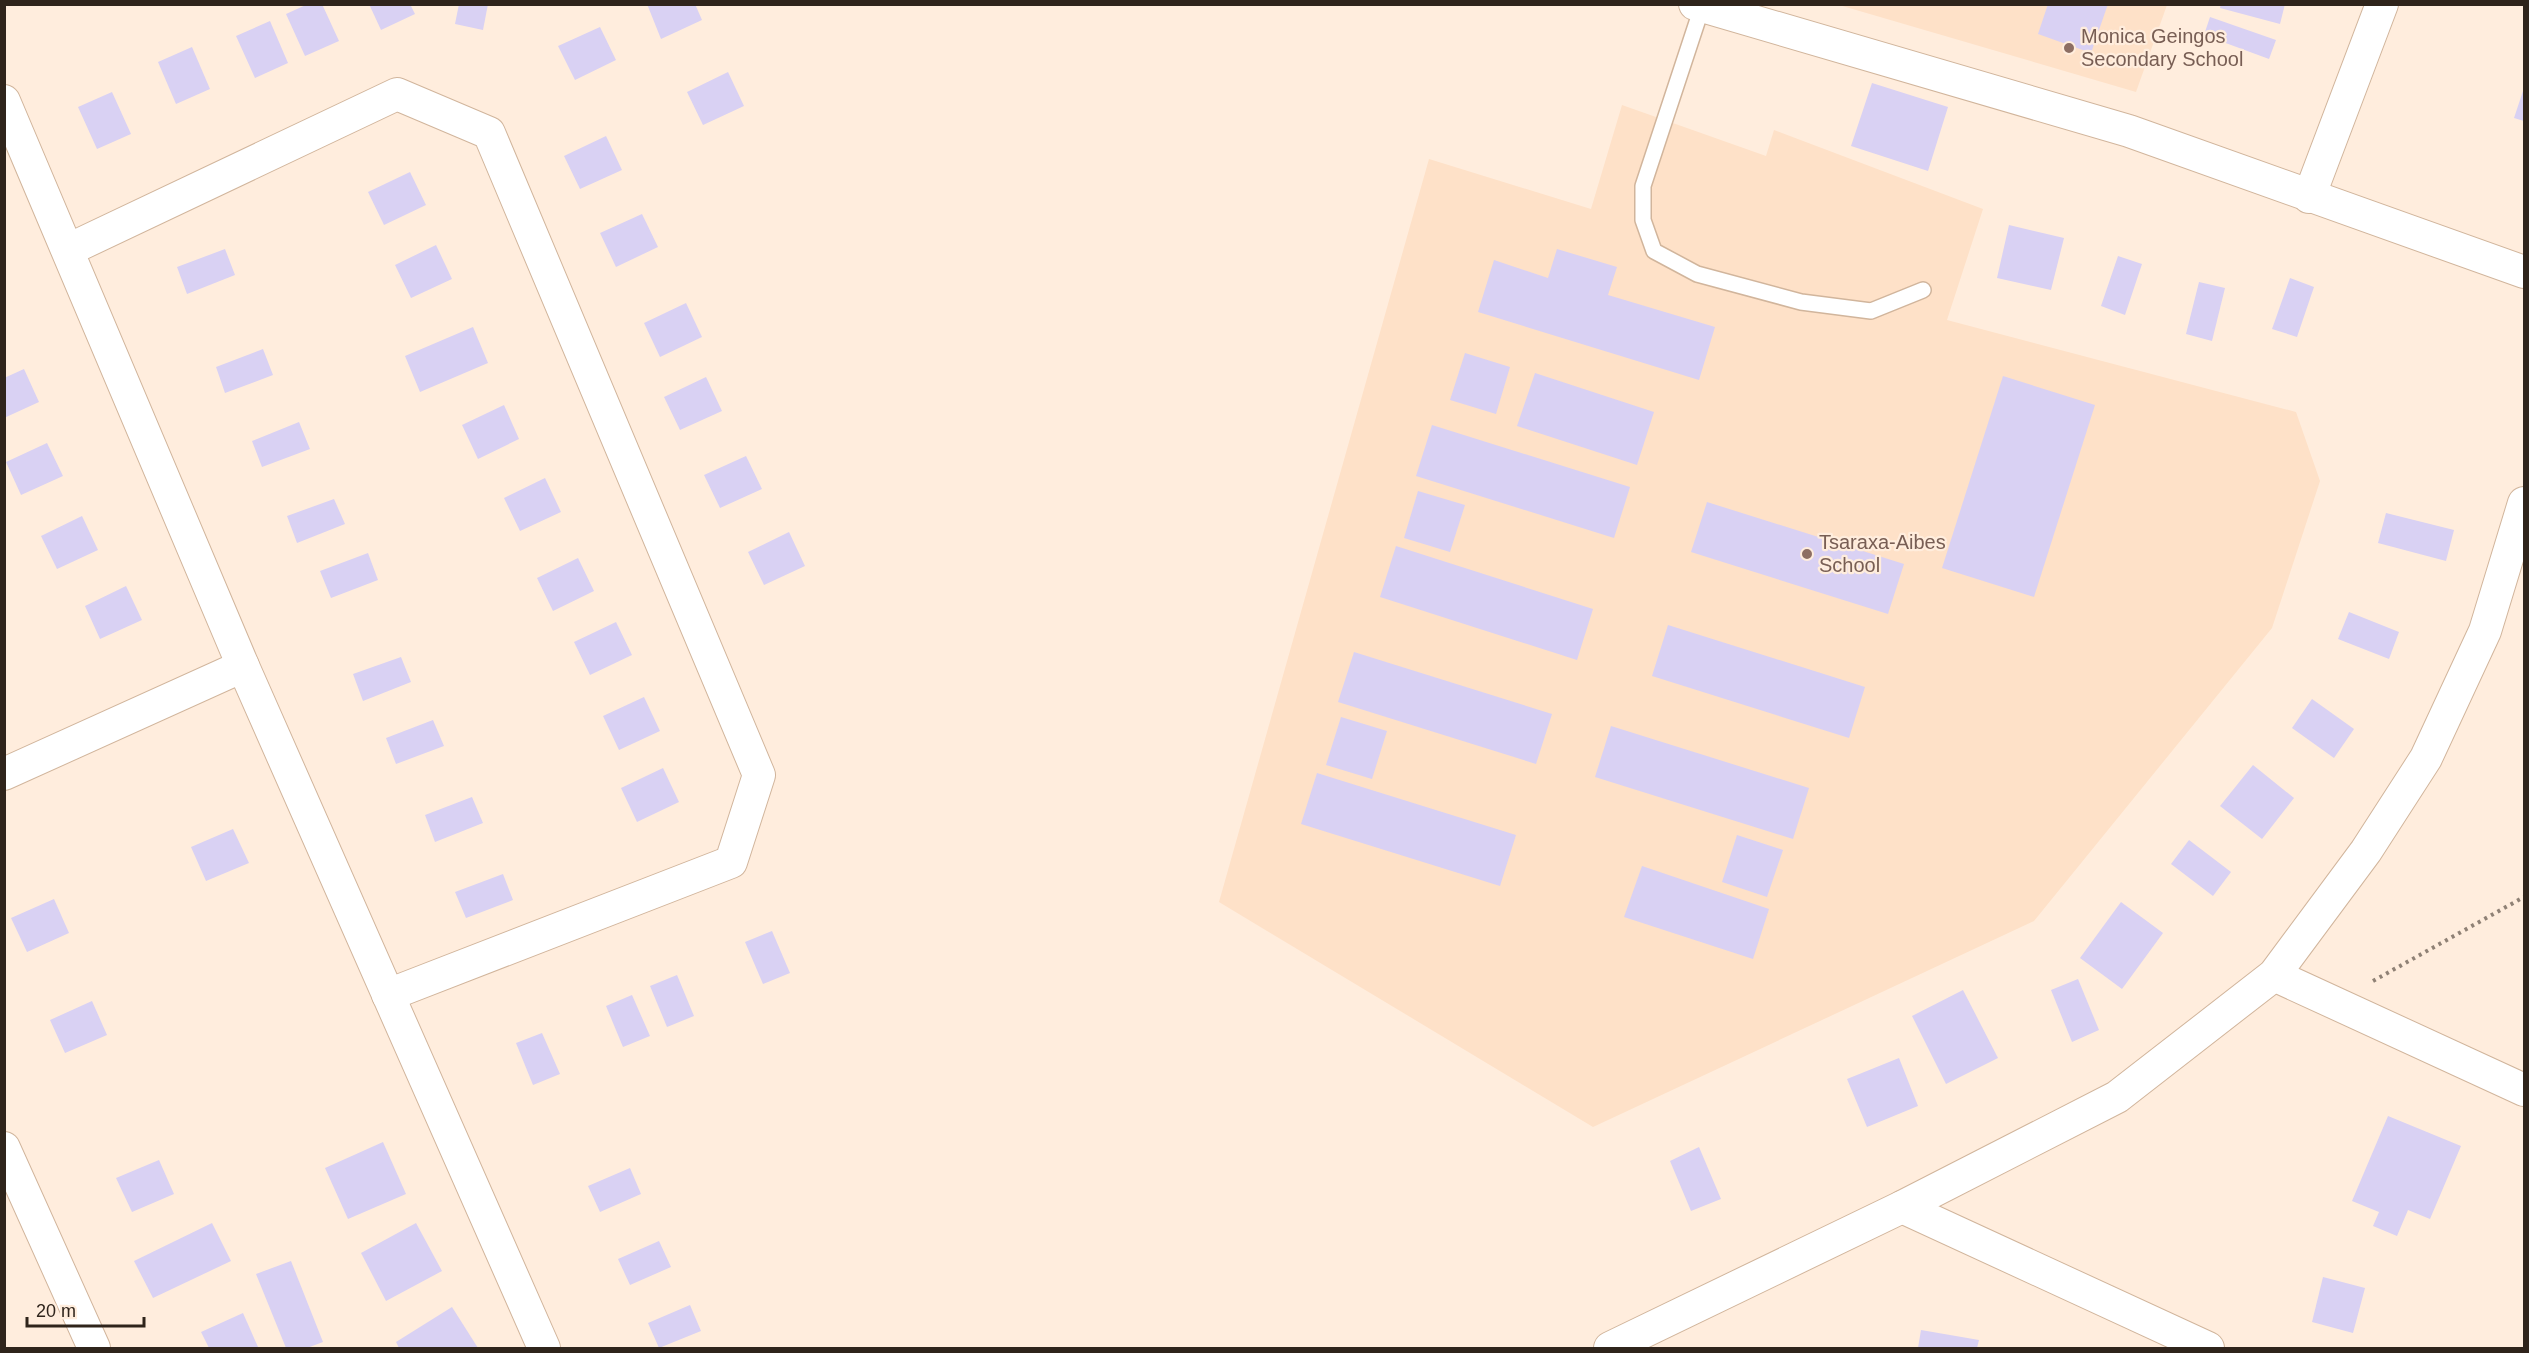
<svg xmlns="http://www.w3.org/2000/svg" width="2529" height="1353" font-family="Arial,sans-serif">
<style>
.built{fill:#fee1c8}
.building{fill:#d9d1f3}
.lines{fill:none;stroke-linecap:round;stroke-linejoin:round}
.lane-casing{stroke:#d1b59c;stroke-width:18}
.street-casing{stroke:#d1b59c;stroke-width:34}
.path{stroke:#8f8175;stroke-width:4;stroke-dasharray:3 4.5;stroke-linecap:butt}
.lane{stroke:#fff;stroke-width:15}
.street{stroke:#fff;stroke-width:32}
.education-dot{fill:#8d6e63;stroke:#ffeddd;stroke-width:2}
.labels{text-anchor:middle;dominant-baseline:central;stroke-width:4.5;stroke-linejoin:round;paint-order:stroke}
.education-label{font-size:20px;fill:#785e54;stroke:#ffeddd;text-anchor:start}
</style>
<rect width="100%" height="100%" fill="#ffeddd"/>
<g class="built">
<path d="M 1839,5 L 2167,5 L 2136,92 Z"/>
<path d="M 1622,105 L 1766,156 L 1774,130 L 1983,209 L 1947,320 L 2296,412 L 2320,481 L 2272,628 L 2034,921 L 1593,1127 L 1219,902 L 1429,159 L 1591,209 Z"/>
</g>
<g class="building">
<path d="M 308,4 L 322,4 L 339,41 L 305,56 L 286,14 Z"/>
<path d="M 369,4 L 410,4 L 415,14 L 381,30 Z"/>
<path d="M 459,4 L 488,4 L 483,30 L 455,24 Z"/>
<path d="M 647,4 L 695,4 L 702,20 L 661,39 Z"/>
<path d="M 2048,4 L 2108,4 L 2091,53 L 2038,34 Z"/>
<path d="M 2221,4 L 2285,4 L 2280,24 L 2220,8 Z"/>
<path d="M 2210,17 L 2276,40 L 2269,59 L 2204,35 Z"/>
<path d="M 270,21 L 288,63 L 255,78 L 236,36 Z"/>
<path d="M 600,27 L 616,60 L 575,80 L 558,46 Z"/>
<path d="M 192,47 L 210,89 L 176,104 L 158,62 Z"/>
<path d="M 728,72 L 744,106 L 703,125 L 687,92 Z"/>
<path d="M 1872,83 L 1948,107 L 1928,171 L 1851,146 Z"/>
<path d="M 2524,88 L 2524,121 L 2514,118 Z"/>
<path d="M 112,92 L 131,134 L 97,149 L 78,107 Z"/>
<path d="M 606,136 L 622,170 L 580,189 L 564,156 Z"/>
<path d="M 410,172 L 426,205 L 384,225 L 368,192 Z"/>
<path d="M 642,214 L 658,247 L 616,267 L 600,233 Z"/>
<path d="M 2009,225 L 2064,238 L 2051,290 L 1997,278 Z"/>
<path d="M 436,245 L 452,279 L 411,298 L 395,265 Z"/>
<path d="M 225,249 L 235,275 L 187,294 L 177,267 Z"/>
<path d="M 1557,249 L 1617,267 L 1608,295 L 1715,327 L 1699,380 L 1478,312 L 1494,260 L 1548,278 Z"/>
<path d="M 2118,256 L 2142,264 L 2125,315 L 2101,306 Z"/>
<path d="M 2290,278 L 2314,287 L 2297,337 L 2272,329 Z"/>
<path d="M 2199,282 L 2225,288 L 2212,341 L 2186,334 Z"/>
<path d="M 686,303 L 702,337 L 660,357 L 644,323 Z"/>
<path d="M 473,327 L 488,363 L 420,392 L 405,356 Z"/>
<path d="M 263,349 L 273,375 L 225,393 L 216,367 Z"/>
<path d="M 1465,353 L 1510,367 L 1496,414 L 1450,400 Z"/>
<path d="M 24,369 L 39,402 L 4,418 L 4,378 Z"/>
<path d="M 1535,373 L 1654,412 L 1637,465 L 1517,426 Z"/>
<path d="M 2003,376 L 2095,405 L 2034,597 L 1942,568 Z"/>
<path d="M 706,377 L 722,411 L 680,430 L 664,397 Z"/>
<path d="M 504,405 L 519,439 L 478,459 L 462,425 Z"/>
<path d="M 299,422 L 310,449 L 262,467 L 252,441 Z"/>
<path d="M 1432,425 L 1630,487 L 1614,538 L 1416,476 Z"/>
<path d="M 47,443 L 63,476 L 21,495 L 6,462 Z"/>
<path d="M 746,456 L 762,489 L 720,508 L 704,475 Z"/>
<path d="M 545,478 L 561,512 L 520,531 L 504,498 Z"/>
<path d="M 1418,491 L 1465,505 L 1450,552 L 1404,538 Z"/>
<path d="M 334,499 L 345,524 L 297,543 L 287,516 Z"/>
<path d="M 1707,502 L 1904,564 L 1888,614 L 1691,552 Z"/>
<path d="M 2386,513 L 2454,530 L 2446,561 L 2378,543 Z"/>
<path d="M 82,516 L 98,550 L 57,569 L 41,536 Z"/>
<path d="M 789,532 L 805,566 L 764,585 L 748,552 Z"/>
<path d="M 1396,546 L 1593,609 L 1577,660 L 1380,597 Z"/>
<path d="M 368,553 L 378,580 L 331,598 L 320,571 Z"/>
<path d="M 578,558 L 594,591 L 553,611 L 537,578 Z"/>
<path d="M 126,586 L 142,620 L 100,639 L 85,606 Z"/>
<path d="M 2349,612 L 2399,632 L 2389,659 L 2338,639 Z"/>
<path d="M 616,622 L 632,655 L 590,675 L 574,642 Z"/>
<path d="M 1668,625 L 1865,687 L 1849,738 L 1652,676 Z"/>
<path d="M 1354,652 L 1552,714 L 1536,764 L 1338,702 Z"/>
<path d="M 401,657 L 411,682 L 363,701 L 353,674 Z"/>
<path d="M 644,697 L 660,731 L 619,750 L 603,716 Z"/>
<path d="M 2312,699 L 2354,729 L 2334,758 L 2292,728 Z"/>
<path d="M 1341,717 L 1387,731 L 1372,779 L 1326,765 Z"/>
<path d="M 433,720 L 444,746 L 396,764 L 386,738 Z"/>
<path d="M 1611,726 L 1809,788 L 1793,839 L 1595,777 Z"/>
<path d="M 2253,765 L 2294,798 L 2262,839 L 2220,806 Z"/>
<path d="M 663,768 L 679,802 L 637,822 L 621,788 Z"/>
<path d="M 1317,773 L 1516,835 L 1500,886 L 1301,824 Z"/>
<path d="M 472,797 L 483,823 L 435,842 L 425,815 Z"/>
<path d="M 233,829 L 249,863 L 206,881 L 191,847 Z"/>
<path d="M 1737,835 L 1783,850 L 1767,897 L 1722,882 Z"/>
<path d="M 2189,840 L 2231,872 L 2213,896 L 2171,864 Z"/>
<path d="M 1642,866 L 1769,909 L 1753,959 L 1624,917 Z"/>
<path d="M 503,874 L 513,900 L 466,918 L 455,892 Z"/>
<path d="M 54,899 L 69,933 L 27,952 L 11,918 Z"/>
<path d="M 2121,902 L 2163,933 L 2122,989 L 2080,958 Z"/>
<path d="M 772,931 L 790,973 L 763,984 L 745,942 Z"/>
<path d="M 677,975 L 694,1016 L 667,1027 L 650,986 Z"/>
<path d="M 2078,979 L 2099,1030 L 2072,1042 L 2051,990 Z"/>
<path d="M 1963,990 L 1998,1058 L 1946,1084 L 1912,1016 Z"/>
<path d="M 632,995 L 650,1036 L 623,1047 L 606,1006 Z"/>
<path d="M 92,1001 L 107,1035 L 65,1053 L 50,1020 Z"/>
<path d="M 542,1033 L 560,1074 L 533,1085 L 516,1043 Z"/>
<path d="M 1899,1058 L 1918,1106 L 1867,1127 L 1847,1079 Z"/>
<path d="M 2388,1116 L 2461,1146 L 2430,1219 L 2408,1210 L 2397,1236 L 2373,1226 L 2379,1212 L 2352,1201 Z"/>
<path d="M 383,1142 L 406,1194 L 348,1219 L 325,1168 Z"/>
<path d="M 1699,1147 L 1721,1199 L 1691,1211 L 1670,1161 Z"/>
<path d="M 159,1160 L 174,1194 L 132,1212 L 116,1178 Z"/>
<path d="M 630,1168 L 641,1194 L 600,1212 L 588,1186 Z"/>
<path d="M 212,1223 L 231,1261 L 153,1298 L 134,1261 Z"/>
<path d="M 416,1223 L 442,1271 L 386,1301 L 361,1253 Z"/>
<path d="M 659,1241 L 671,1267 L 630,1285 L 618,1259 Z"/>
<path d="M 291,1261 L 323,1342 L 307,1348 L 286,1348 L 256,1274 Z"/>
<path d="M 2323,1277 L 2365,1288 L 2353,1333 L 2312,1322 Z"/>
<path d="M 690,1305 L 701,1331 L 659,1348 L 648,1323 Z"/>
<path d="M 452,1307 L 478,1348 L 399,1348 L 396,1342 Z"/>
<path d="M 243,1313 L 258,1347 L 209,1348 L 201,1332 Z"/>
<path d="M 1921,1330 L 1979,1340 L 1977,1348 L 1918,1348 Z"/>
</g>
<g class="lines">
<defs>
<path id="lane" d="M 1702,7 L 1643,186 L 1643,220 L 1654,251 L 1697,274 L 1801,302 L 1871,311 L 1923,290"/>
<g id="street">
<path d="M 1695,4 L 2129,131 L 2524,272"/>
<path d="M 4,101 L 243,666 L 544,1348"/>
<path d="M 2309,197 L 2382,4"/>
<path d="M 68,250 L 397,94 L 489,133 L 759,775 L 731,862 L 388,995"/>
<path d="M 4,774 L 243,666"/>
<path d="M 2274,975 L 2524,1090"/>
<path d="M 4,1148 L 94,1348"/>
<path d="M 1902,1207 L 2208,1348"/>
<path d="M 1610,1348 L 1902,1207 L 2117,1097 L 2274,975 L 2366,851 L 2426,758 L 2485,631 L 2524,503"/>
</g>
</defs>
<use href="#lane" class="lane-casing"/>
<use href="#street" class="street-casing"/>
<path class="path" d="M 2373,981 L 2524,897"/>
<use href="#lane" class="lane"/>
<use href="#street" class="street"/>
</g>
<g class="education-dot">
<circle cx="2069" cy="48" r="6"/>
<circle cx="1807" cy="554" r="6"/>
</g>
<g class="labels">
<g class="education-label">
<text x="2081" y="36">Monica Geingos<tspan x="2081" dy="23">Secondary School</tspan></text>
<text x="1819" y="542">Tsaraxa-Aibes<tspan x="1819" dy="23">School</tspan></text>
</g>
</g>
<rect width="2529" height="1353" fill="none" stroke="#2f241b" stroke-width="12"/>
<path d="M27 1317v9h117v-9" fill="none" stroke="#2f241b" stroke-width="3"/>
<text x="36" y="1317" font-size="18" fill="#2f241b" stroke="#ffeddd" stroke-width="4.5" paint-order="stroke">20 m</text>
</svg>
